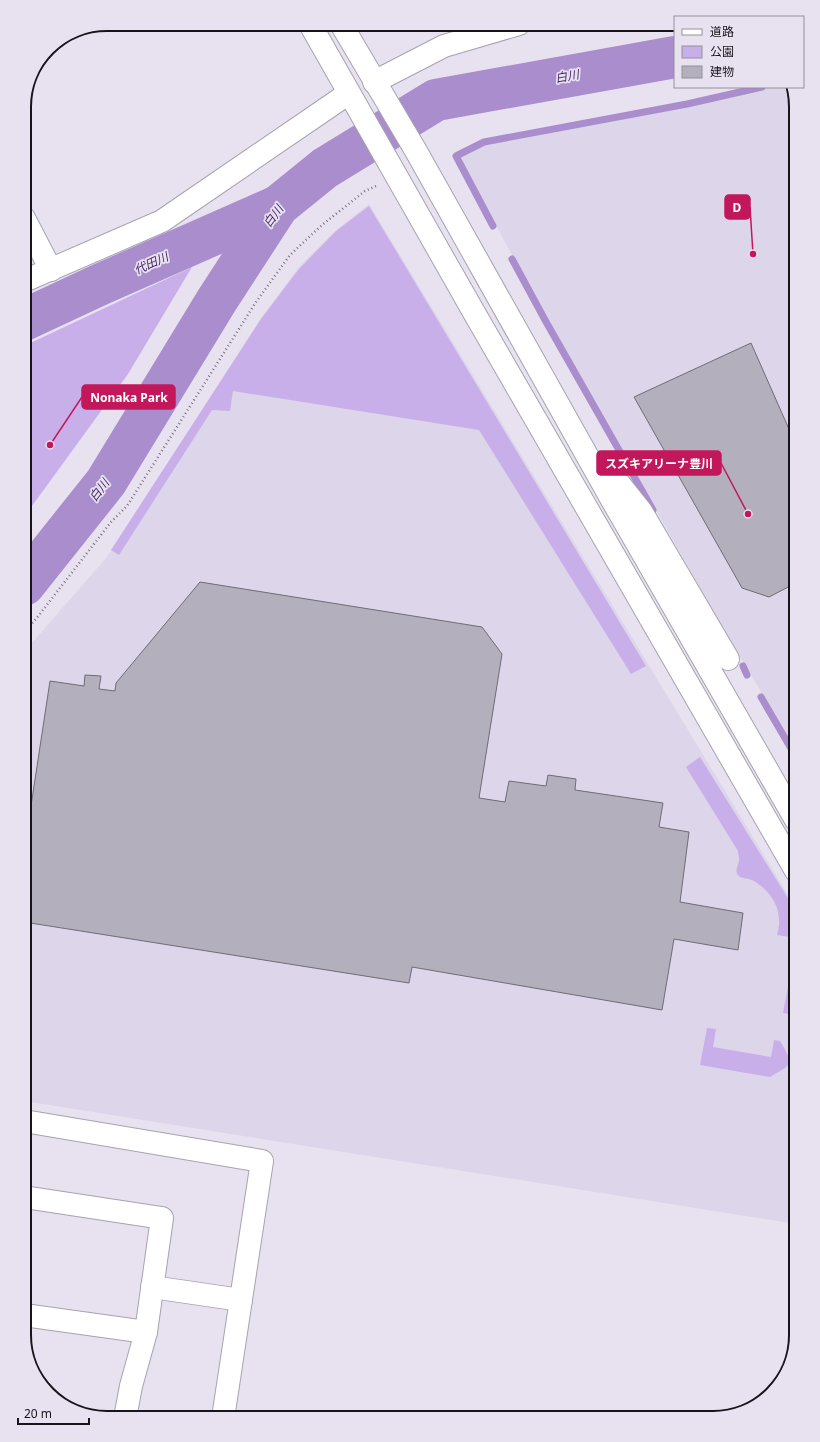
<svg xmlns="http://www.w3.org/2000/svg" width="820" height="1442" font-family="'Noto Sans','Noto Sans JP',sans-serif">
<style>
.built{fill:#ddd5e9}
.green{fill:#c9afea}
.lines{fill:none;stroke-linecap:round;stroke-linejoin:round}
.stream{stroke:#a98dcc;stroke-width:7}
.river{stroke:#a98dcc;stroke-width:42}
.building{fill:#b4afbc;stroke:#706b77}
.minor-casing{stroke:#a7a2af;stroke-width:24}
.path{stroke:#78747d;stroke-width:2.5;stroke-dasharray:1 3;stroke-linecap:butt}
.minor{stroke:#fff;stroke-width:22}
.labels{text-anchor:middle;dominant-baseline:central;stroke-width:3.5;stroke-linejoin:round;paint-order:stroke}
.water-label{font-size:12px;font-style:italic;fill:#461e69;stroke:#e8e2f0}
.rim{fill:none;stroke:#17151a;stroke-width:2}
.leader{fill:none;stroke:#c2185b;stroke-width:1.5}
.callout-dot{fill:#c2185b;stroke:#e8e2f0;stroke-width:1.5}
.callout{fill:#c2185b;stroke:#c2185b;stroke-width:1.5}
.callout-label{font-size:12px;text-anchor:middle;font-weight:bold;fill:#fff}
</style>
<rect width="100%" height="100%" fill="#e8e2f0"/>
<g class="built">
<path d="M 773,87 L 791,87 L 796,107 L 796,751 L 722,626 L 547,319 L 459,158 L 485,144 L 688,107 Z"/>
<path d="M 369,204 L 796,908 L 796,1224 L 24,1101 L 24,652 L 107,557 L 261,318 L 298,268 L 335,231 Z"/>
</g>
<g class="green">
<path d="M 369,206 L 646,666 L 631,674 L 479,430 L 233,391 L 230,411 L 212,410 L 119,555 L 111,550 L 261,319 L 299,269 L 336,231 Z"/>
<path d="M 192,267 L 128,374 L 24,517 L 24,346 Z"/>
<path d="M 700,757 L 796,911 L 796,938 L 777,935 C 778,930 780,924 779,920 C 779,903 767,888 752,880 C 748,878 741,879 738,875 C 734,870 739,865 739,860 C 739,857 738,854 738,851 L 686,767 Z"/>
<path d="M 796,944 L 796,1028 L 789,1014 L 783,1013 Z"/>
<path d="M 707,1028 L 716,1029 L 713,1047 L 771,1057 L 774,1040 L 780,1041 C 794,1065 793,1064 770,1077 L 700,1065 Z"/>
</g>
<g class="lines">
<g class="stream">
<path d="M 493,226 L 456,156 L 484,142 L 687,104 L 762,87"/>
<path d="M 512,259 L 545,320 L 653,510"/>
<path d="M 743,666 L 747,675"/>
<path d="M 761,697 L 796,757"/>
</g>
<g class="river">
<path d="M 24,320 L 99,285 L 278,206"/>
<path d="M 24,585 L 106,482 L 217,300 L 278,206 L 325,168 L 436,100 L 675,57"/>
</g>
</g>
<g class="building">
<path d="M 751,343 L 796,445 L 796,583 L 769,597 L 742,588 L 634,397 Z"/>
<path d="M 200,582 L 482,627 L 502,654 L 479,798 L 505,802 L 509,781 L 546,786 L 548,775 L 576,779 L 575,790 L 663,803 L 659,827 L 689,832 L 680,902 L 743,913 L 738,950 L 674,939 L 662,1010 L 412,967 L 409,983 L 24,922 L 24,852 L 50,681 L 84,686 L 85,675 L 101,676 L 99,689 L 115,691 L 116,683 Z"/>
</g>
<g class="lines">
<defs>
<g id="minor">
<path d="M 310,24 L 472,309 L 796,871"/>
<path d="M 341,24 L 416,151 L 612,500 L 796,820"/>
<path d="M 374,82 L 444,46 L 519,24"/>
<path d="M 24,218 L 51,270"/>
<path d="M 24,281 L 162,221 L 349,93"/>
<path d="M 606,467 L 641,511 L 728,659"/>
<path d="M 24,1121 L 262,1161 L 223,1418"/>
<path d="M 24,1197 L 162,1218 L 146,1332 L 131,1386 L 125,1418"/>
<path d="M 152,1287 L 241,1300"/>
<path d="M 24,1315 L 146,1332"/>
</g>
</defs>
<use href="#minor" class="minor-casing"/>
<path class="path" d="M 24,632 L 36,619 L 111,522 L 127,506 L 256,302 L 290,255 L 322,225 L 365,191 L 376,186"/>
<use href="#minor" class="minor"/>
</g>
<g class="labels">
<g class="water-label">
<text transform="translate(567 76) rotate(-10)">白川</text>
<text transform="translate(273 216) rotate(-54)">白川</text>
<text transform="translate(151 263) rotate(-24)">代田川</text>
<text transform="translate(99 490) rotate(-53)">白川</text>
</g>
</g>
<path d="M0 0H820V1442H0ZM107 31H713A76 76 0 0 1 789 107V1335A76 76 0 0 1 713 1411H107A76 76 0 0 1 31 1335V107A76 76 0 0 1 107 31Z" fill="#e8e2f0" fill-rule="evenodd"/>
<path class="rim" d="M107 31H713A76 76 0 0 1 789 107V1335A76 76 0 0 1 713 1411H107A76 76 0 0 1 31 1335V107A76 76 0 0 1 107 31Z"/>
<path class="leader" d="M753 254L750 207M50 445L82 397M748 514L721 463"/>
<g class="callout-dot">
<circle cx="753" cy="254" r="4"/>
<circle cx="50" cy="445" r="4"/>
<circle cx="748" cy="514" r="4"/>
</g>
<g class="callout">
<rect x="725" y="195" width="25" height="24" rx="4"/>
<rect x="82" y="385" width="93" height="24" rx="4"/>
<rect x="597" y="451" width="124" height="24" rx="4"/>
</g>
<g class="callout-label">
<text x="737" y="212">D</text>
<text x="129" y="402">Nonaka Park</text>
<text x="659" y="468">スズキアリーナ豊川</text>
</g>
<rect x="674" y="16" width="130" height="72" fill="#e8e2f0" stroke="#94909a"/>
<rect x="682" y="29" width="20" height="6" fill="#ffffff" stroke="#94909a"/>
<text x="710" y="36" font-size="12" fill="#17151a">道路</text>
<rect x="682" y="46" width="20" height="12" fill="#c9afea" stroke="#94909a"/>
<text x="710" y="56" font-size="12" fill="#17151a">公園</text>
<rect x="682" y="66" width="20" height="12" fill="#b4afbc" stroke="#94909a"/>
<text x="710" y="76" font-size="12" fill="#17151a">建物</text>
<path d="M18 1418v6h71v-6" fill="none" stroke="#17151a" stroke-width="2"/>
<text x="24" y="1418" font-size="12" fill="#17151a" stroke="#e8e2f0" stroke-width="3" paint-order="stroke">20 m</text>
</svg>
